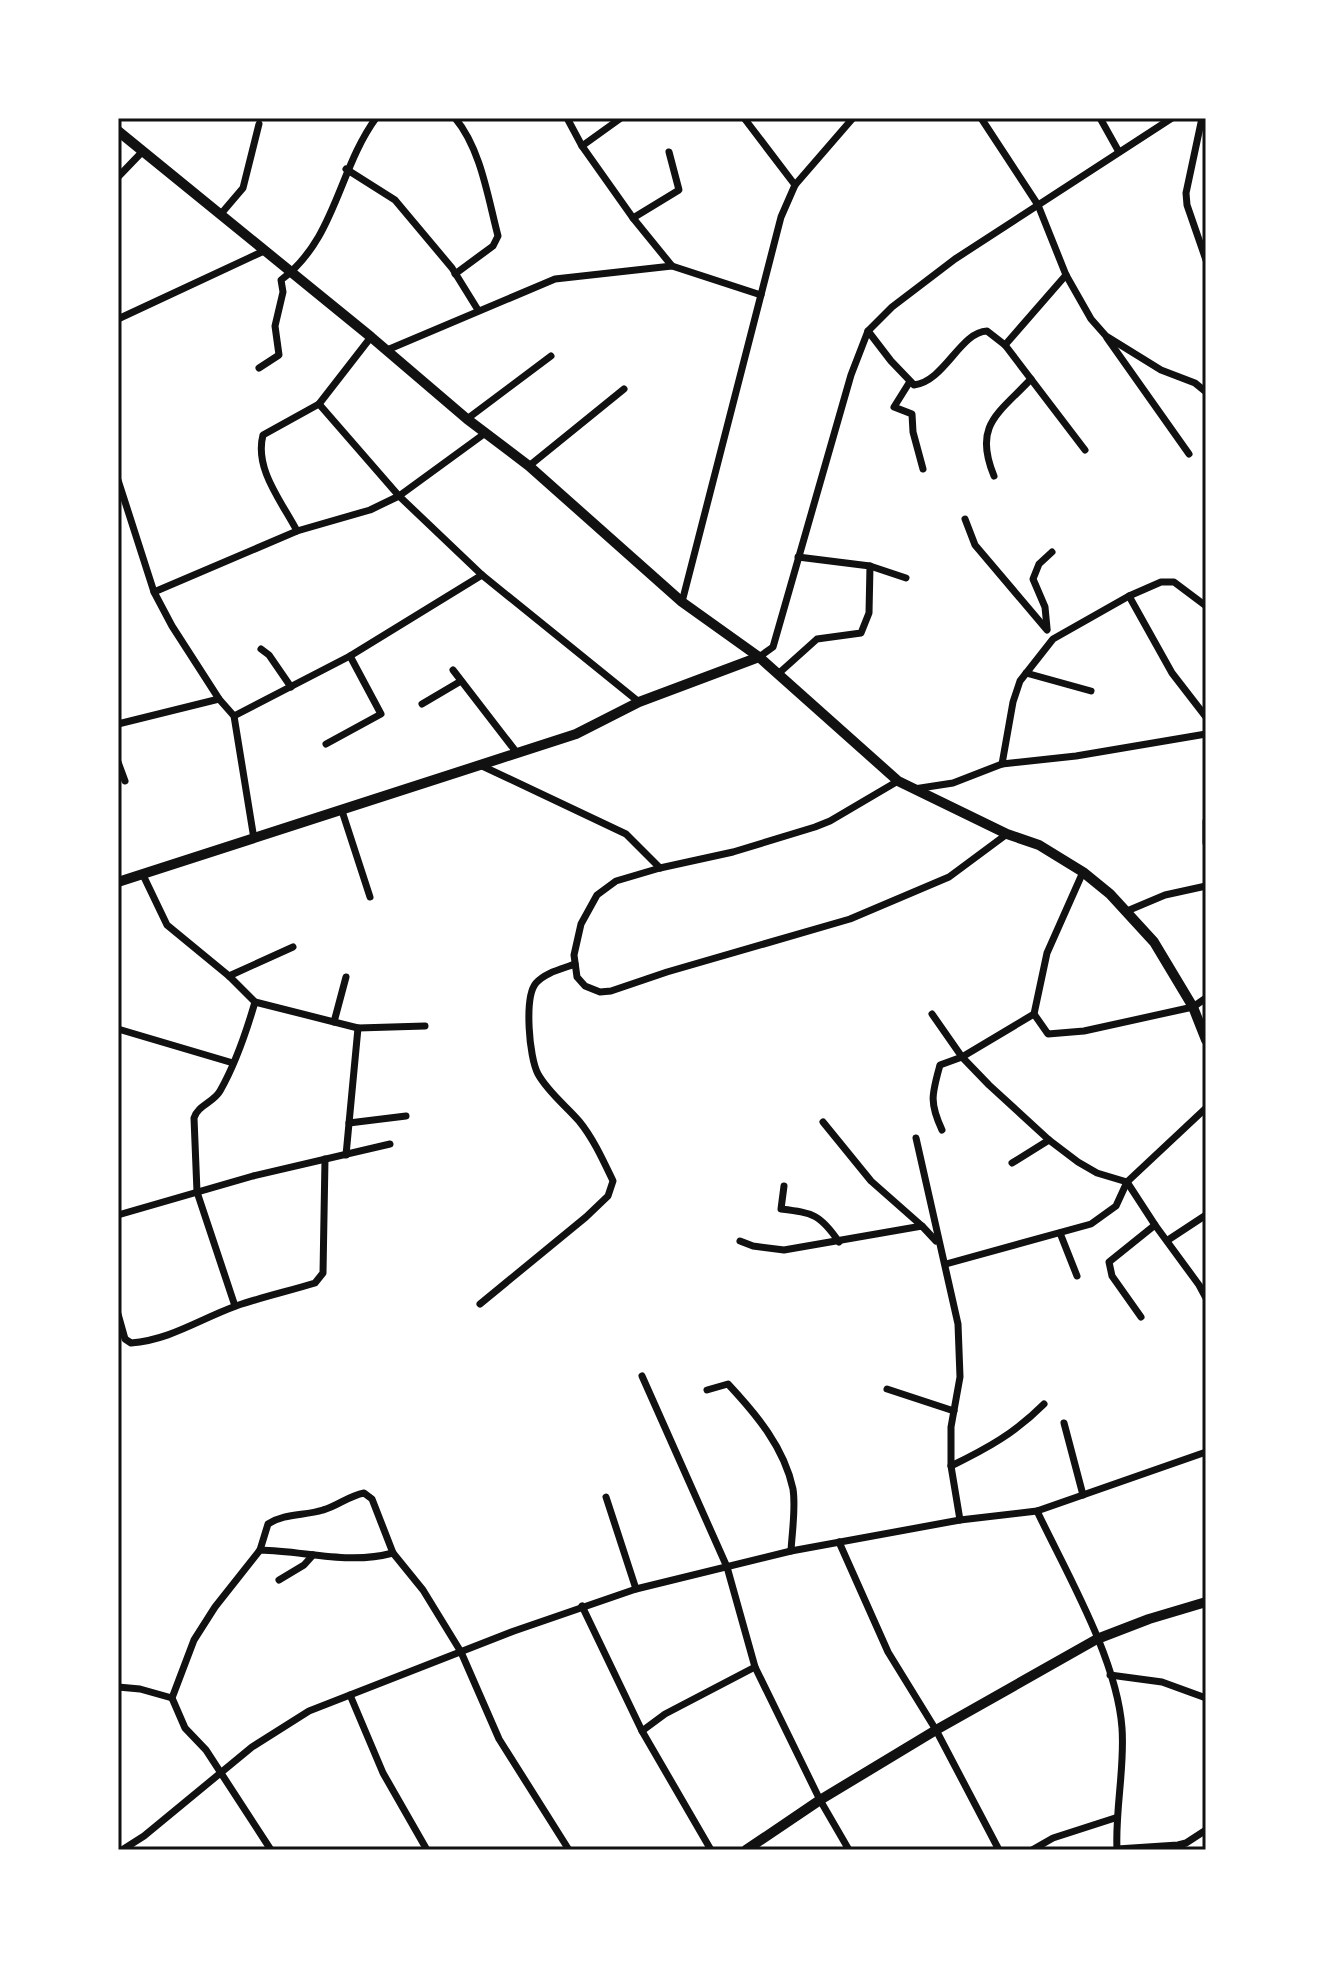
<svg xmlns="http://www.w3.org/2000/svg" width="1324" height="1968" font-family="'Roboto Condensed',sans-serif">
<style>
.lines{fill:none;stroke-linecap:round;stroke-linejoin:round}
.minor{stroke:#111;stroke-width:7}
.secondary{stroke:#111;stroke-width:10}
.neatline{fill:none;stroke:#111;stroke-width:3}
</style>
<rect width="100%" height="100%" fill="#fff"/>
<g class="lines">
<g class="minor">
<path d="M 455,118 C 481,149 488,198 498,236 L 493,246 L 455,274"/>
<path d="M 567,118 L 582,146 L 633,218 L 672,266 L 761,295"/>
<path d="M 744,118 L 795,185"/>
<path d="M 981,118 L 1038,205 L 1066,275 L 1091,319 L 1106,336 L 1161,370 L 1195,383 L 1206,392"/>
<path d="M 1100,118 L 1119,152"/>
<path d="M 1202,118 L 1186,193 L 1187,205 L 1206,260"/>
<path d="M 582,146 L 621,118"/>
<path d="M 346,169 L 395,200 L 452,268 L 478,310"/>
<path d="M 118,177 L 143,151"/>
<path d="M 220,215 L 243,188 L 259,124"/>
<path d="M 633,218 L 679,190 L 669,152"/>
<path d="M 118,319 L 264,251"/>
<path d="M 868,331 L 891,361 L 914,385 C 945,381 960,332 987,331 L 1005,345 L 1085,450"/>
<path d="M 1107,338 L 1189,454"/>
<path d="M 1005,345 L 1066,275"/>
<path d="M 387,350 L 555,279 L 672,266"/>
<path d="M 259,368 L 279,355 L 275,326 L 283,292 L 281,280 C 336,239 338,170 376,118"/>
<path d="M 909,383 L 894,407 L 912,414 L 913,432 L 923,469"/>
<path d="M 319,404 L 399,496 L 482,575 L 639,702"/>
<path d="M 467,419 L 551,356"/>
<path d="M 529,466 L 624,389"/>
<path d="M 994,476 C 973,425 998,414 1031,379"/>
<path d="M 118,480 L 154,592 L 172,626 L 219,699 L 234,716 L 254,839"/>
<path d="M 965,519 L 975,545 L 1047,630"/>
<path d="M 297,531 C 282,502 254,469 263,435 L 319,404 L 371,337"/>
<path d="M 798,557 L 870,566 L 906,578"/>
<path d="M 154,592 L 297,531 L 370,510 L 399,496 L 484,434"/>
<path d="M 1129,596 L 1172,673 L 1206,717"/>
<path d="M 682,602 L 781,217 L 795,185 L 853,118"/>
<path d="M 1047,628 L 1045,607 L 1033,579 L 1039,564 L 1052,552"/>
<path d="M 261,649 L 269,655 L 291,687"/>
<path d="M 759,657 L 773,647 L 851,375 L 868,331 L 892,307 L 955,259 L 1172,118"/>
<path d="M 453,670 L 517,753"/>
<path d="M 1026,673 L 1091,691"/>
<path d="M 778,674 L 817,639 L 861,633 L 869,613 L 870,566"/>
<path d="M 422,704 L 461,681"/>
<path d="M 234,716 L 350,656 L 482,575"/>
<path d="M 118,724 L 219,699"/>
<path d="M 326,744 L 381,714 L 350,656"/>
<path d="M 118,762 L 125,781"/>
<path d="M 1002,764 L 1013,702 L 1020,681 L 1053,639 L 1129,596 L 1161,582 L 1174,582 L 1206,606"/>
<path d="M 480,765 L 626,834 L 660,868"/>
<path d="M 898,781 L 830,821 L 815,827 L 733,852 L 660,868 L 616,881 L 597,895 L 581,924 L 574,955 L 577,977 L 585,986 L 600,992 L 611,991 L 667,972 L 850,919 L 949,877 L 1007,834"/>
<path d="M 914,789 L 953,783 L 1002,764 L 1076,756 L 1206,734"/>
<path d="M 342,811 L 370,897"/>
<path d="M 1206,821 L 1206,843"/>
<path d="M 1083,872 L 1047,953 L 1034,1014 L 1048,1034 L 1084,1031 L 1193,1007 L 1206,998"/>
<path d="M 143,875 L 167,925 L 229,976 L 255,1002 L 358,1028 L 425,1026"/>
<path d="M 1127,911 L 1165,895 L 1206,886"/>
<path d="M 229,976 L 293,947"/>
<path d="M 932,1014 L 962,1057 L 989,1085 L 1049,1140 L 1078,1162 L 1097,1173 L 1127,1182 L 1155,1225 L 1199,1285 L 1206,1298"/>
<path d="M 334,1022 L 346,977"/>
<path d="M 118,1029 L 233,1063"/>
<path d="M 823,1122 L 871,1181 L 922,1226"/>
<path d="M 349,1123 L 406,1116"/>
<path d="M 942,1130 C 929,1102 932,1094 940,1065 L 962,1057 L 1034,1014"/>
<path d="M 916,1138 L 958,1324 L 960,1377 L 951,1427 L 951,1466 L 960,1520"/>
<path d="M 346,1155 L 358,1028"/>
<path d="M 1012,1163 L 1049,1140"/>
<path d="M 784,1186 L 781,1209 C 813,1213 820,1214 839,1242"/>
<path d="M 118,1215 L 253,1176 L 390,1144"/>
<path d="M 1060,1233 L 1077,1276"/>
<path d="M 1168,1240 L 1206,1215"/>
<path d="M 740,1241 L 753,1246 L 784,1250 L 922,1226 L 936,1241"/>
<path d="M 946,1264 L 1091,1224 L 1116,1206 L 1127,1182 L 1206,1108"/>
<path d="M 480,1304 L 586,1217 L 608,1196 L 613,1181 C 603,1160 593,1138 579,1121 C 565,1105 548,1092 538,1074 C 529,1057 524,997 536,983 C 546,972 562,969 575,964"/>
<path d="M 235,1306 L 197,1192 L 194,1118 C 198,1105 213,1103 220,1091 C 236,1063 246,1033 255,1002"/>
<path d="M 118,1314 L 125,1339 L 131,1343 C 170,1340 200,1319 236,1306 C 262,1297 289,1291 315,1283 L 323,1273 L 325,1159"/>
<path d="M 1141,1317 L 1112,1276 L 1109,1262 L 1155,1225"/>
<path d="M 642,1376 L 727,1567 L 755,1667 L 820,1800 L 849,1850"/>
<path d="M 887,1389 L 954,1411"/>
<path d="M 707,1390 L 728,1384 C 756,1414 784,1447 793,1489 C 796,1508 792,1532 791,1551"/>
<path d="M 1064,1423 L 1083,1495"/>
<path d="M 951,1466 C 988,1448 1015,1433 1044,1404"/>
<path d="M 606,1497 L 636,1589"/>
<path d="M 1037,1511 C 1067,1574 1117,1659 1122,1728 C 1125,1768 1115,1809 1117,1850"/>
<path d="M 839,1542 L 888,1652 L 936,1730 L 999,1850"/>
<path d="M 260,1550 L 268,1524 C 285,1513 304,1516 323,1510 C 338,1506 348,1496 364,1493 L 372,1499 L 393,1553"/>
<path d="M 279,1580 L 304,1565 L 313,1555"/>
<path d="M 582,1606 L 642,1731 L 711,1850"/>
<path d="M 1110,1675 L 1162,1682 L 1206,1698"/>
<path d="M 118,1687 L 140,1689 L 172,1698"/>
<path d="M 350,1695 L 383,1773 L 427,1850"/>
<path d="M 642,1731 L 665,1714 L 755,1667"/>
<path d="M 1117,1849 L 1178,1845 L 1186,1843 L 1206,1830"/>
<path d="M 122,1850 L 144,1836 L 252,1747 L 309,1711 L 514,1631 L 636,1589 L 791,1551 L 960,1520 L 1037,1511 L 1206,1452"/>
<path d="M 271,1850 L 206,1750 L 185,1728 L 172,1698 L 194,1640 L 215,1607 L 260,1550 C 306,1551 348,1565 393,1553 L 423,1590 L 461,1652 L 499,1739 L 569,1850"/>
<path d="M 1032,1850 L 1053,1838 L 1115,1818"/>
</g>
<g class="secondary">
<path d="M 118,131 L 371,337 L 467,419 L 529,466 L 682,602 L 759,657 L 898,781 L 1007,834 L 1039,845 L 1083,872 L 1110,894 L 1154,942 L 1193,1007 L 1206,1040"/>
<path d="M 118,882 L 576,734 L 639,702 L 759,657"/>
<path d="M 746,1850 L 820,1800 L 936,1730 L 1097,1639 L 1149,1619 L 1206,1602"/>
</g>
</g>
<rect width="1324" height="1968" fill="none" stroke="#ffffff" stroke-width="240"/>
<rect x="120" y="120" width="1084" height="1728" class="neatline"/>
</svg>
